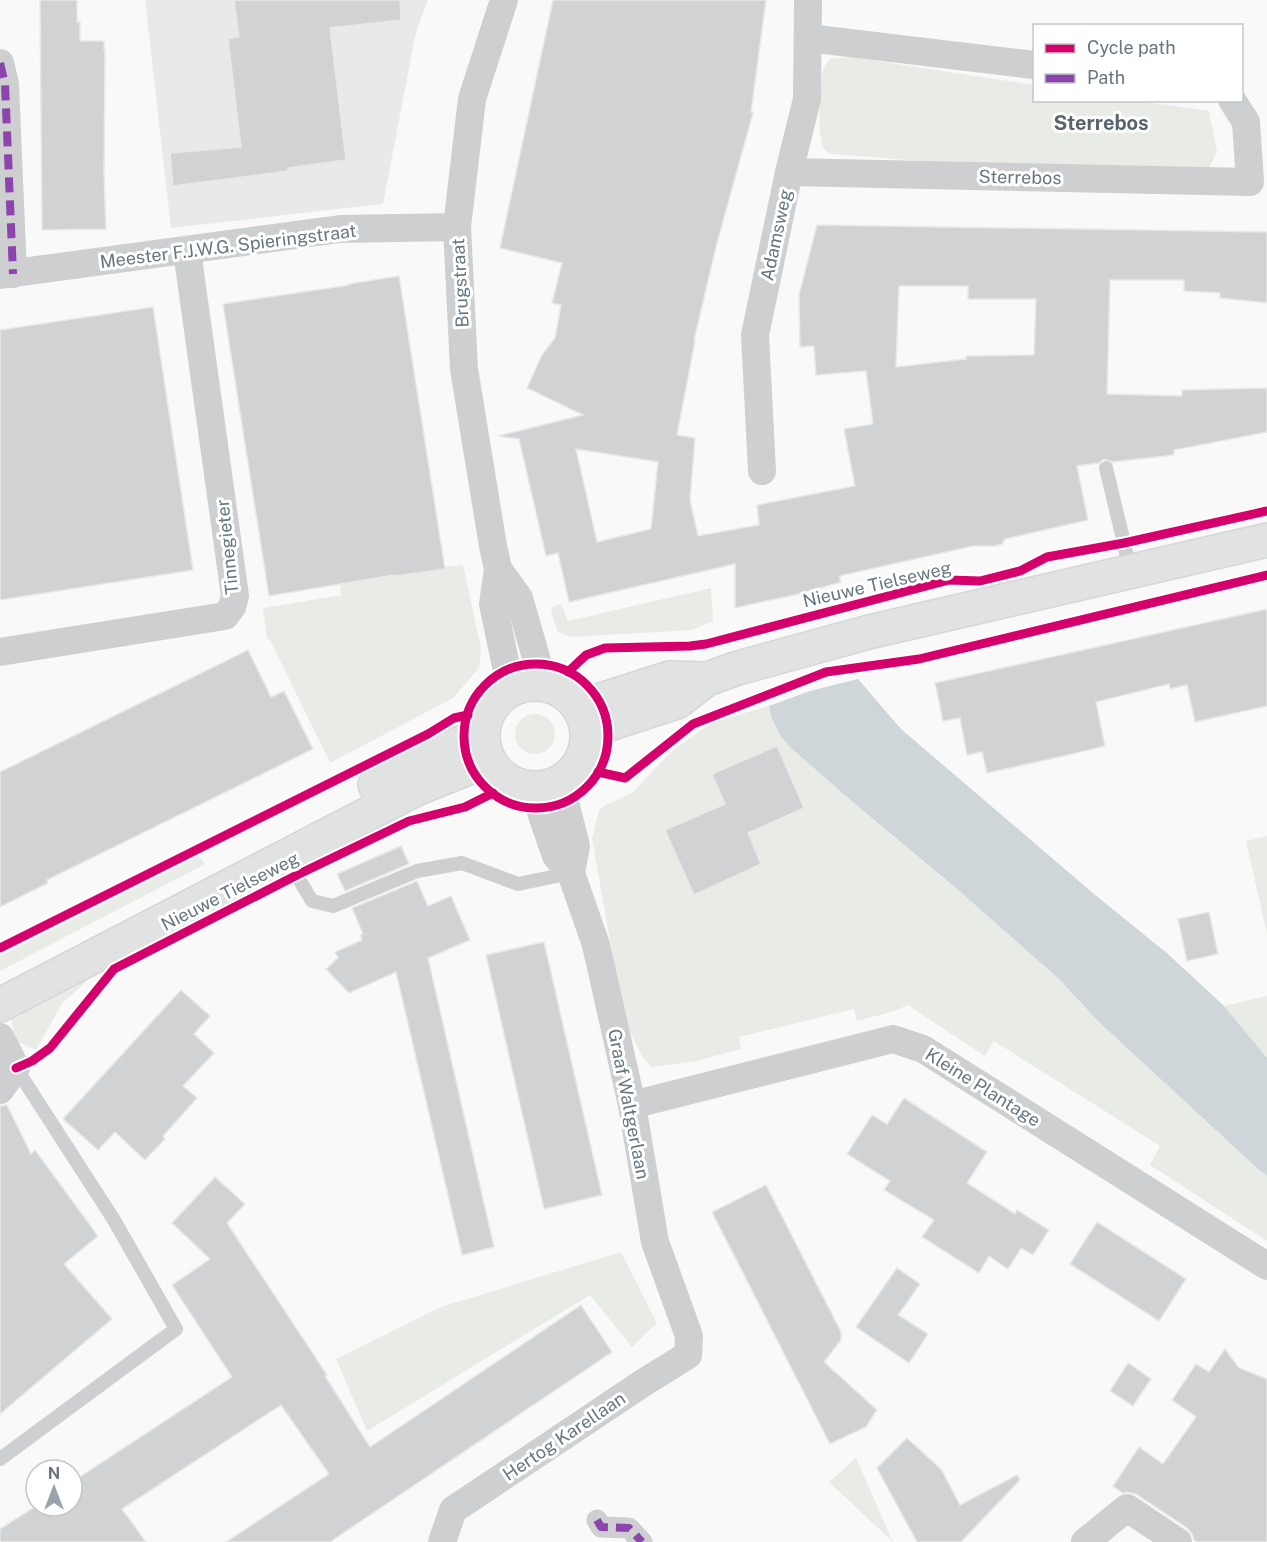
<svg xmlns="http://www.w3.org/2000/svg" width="1267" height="1542" font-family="'Public Sans',sans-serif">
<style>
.built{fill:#e8e9e9}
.green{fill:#e8ebe6}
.water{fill:#ced6d9}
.building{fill:#d0d2d3;stroke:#e8e8e8;stroke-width:1.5;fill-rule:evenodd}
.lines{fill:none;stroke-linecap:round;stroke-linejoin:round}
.secondary-casing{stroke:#d5d6d7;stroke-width:36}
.service{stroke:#cecfd0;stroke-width:14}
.pedestrian{stroke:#cecfd0;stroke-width:21}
.minor{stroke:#cecfd0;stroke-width:28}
.secondary{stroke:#e1e2e2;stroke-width:33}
.quiet{stroke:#8e44ad;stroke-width:8;stroke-dasharray:15 8;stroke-linecap:butt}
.cycleway-casing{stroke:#fff;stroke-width:13}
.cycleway{stroke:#d6006c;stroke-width:9}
.labels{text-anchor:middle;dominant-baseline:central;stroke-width:6;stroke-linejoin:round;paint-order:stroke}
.street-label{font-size:18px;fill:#657683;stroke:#fff}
.neighbourhood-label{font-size:20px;font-weight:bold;fill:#57646e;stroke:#fff}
</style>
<rect width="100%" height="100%" fill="#f9f9f9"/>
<path class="built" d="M 145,0 L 428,0 L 416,32 L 383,204 L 171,228 Z"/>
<g class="green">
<path d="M 851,57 L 1034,85 L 1034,100 L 1140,101 L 1209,111 L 1217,151 L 1208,170 L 970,165 L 833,154 C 828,153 825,151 823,146 C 817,133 820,86 823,71 C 824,66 827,63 830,59 Z"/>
<path d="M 463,565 L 481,648 L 479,668 L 453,698 L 330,763 L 270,640 L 267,639 L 263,608 L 341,595 L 340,585 L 444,567 Z"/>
<path d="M 711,588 L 713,621 L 692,630 L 572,637 L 558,632 L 554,622 L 551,608 L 561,604 L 568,621 Z"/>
<path d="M 769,706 L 771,717 L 780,735 L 860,808 L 956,888 L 1059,979 L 1100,1023 L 1258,1169 L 1267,1176 L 1267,1241 L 1150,1165 L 1160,1146 L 994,1041 L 985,1056 L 908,1005 L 891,1012 L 857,1021 L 854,1009 L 739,1037 L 741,1049 L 696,1061 L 652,1067 L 642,1056 L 624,1019 L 592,839 L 599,810 L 606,805 L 632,793 L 673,750 L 713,722 Z"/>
<circle cx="535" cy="734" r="20"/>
<path d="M 1267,836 L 1267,934 L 1246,841 Z"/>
<path d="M 199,856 L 205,864 L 0,971 L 0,956 Z"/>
<path d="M 90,973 L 85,983 L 63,1002 L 36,1050 L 16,1041 L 11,1019 L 18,1007 Z"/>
<path d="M 1267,996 L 1267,1058 L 1224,1006 Z"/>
<path d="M 621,1252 L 657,1323 L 632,1347 L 590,1295 L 367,1431 L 336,1359 L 441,1307 Z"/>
<path d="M 856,1458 L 893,1542 L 829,1482 Z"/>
</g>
<path class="water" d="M 858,679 L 901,729 L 1094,894 L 1168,954 L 1224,1006 L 1267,1058 L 1267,1176 L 1258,1169 L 1100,1023 L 1059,979 L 956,888 L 860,808 L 790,747 L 780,735 L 771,717 L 769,706 L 810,691 Z"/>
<g class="building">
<path d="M 40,0 L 77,0 L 77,22 L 80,22 L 80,41 L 104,41 L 104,50 L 105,50 L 104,174 L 106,229 L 42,230 Z"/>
<path d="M 234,0 L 400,0 L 401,20 L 330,28 L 346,160 L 288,168 L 288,171 L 173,186 L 170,153 L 241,147 L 228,39 L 239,37 Z"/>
<path d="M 553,0 L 766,0 L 751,112 L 753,113 L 717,243 L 694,340 L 695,341 L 677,435 L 695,438 L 690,500 L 698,536 L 759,525 L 757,505 L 855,486 L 844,429 L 873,424 L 866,371 L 816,375 L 814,346 L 800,347 L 799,295 L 817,225 L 1267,232 L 1267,303 L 1220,298 L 1220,293 L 1184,291 L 1184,280 L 1110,280 L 1107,394 L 1182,396 L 1182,390 L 1267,388 L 1267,432 L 1174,450 L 1174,455 L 1112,462 L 1104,459 L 1099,463 L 1077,466 L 1088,520 L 1005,539 L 1002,544 L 995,546 L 973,546 L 839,576 L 841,582 L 803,593 L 735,608 L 735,564 L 569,602 L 558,553 L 546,556 L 519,439 L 498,436 L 583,415 L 527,388 L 542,355 L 555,338 L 561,305 L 552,303 L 562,263 L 500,248 ZM 899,286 L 968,286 L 968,299 L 1036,299 L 1034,355 L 966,356 L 966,359 L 896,367 ZM 576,449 L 658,462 L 651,529 L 597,542 Z"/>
<path d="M 399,276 L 445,569 L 395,576 L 395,575 L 269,596 L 223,304 L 350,285 L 349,284 Z"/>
<path d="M 153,307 L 193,570 L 0,600 L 0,330 Z"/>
<path d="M 1267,609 L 1267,706 L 1195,722 L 1187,685 L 1170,689 L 1169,684 L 1096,702 L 1105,746 L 1068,755 L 987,773 L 982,752 L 967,755 L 960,718 L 943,721 L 935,683 Z"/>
<path d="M 248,650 L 271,697 L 284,691 L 313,749 L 47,880 L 48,883 L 0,907 L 0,772 Z"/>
<path d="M 777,746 L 804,808 L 748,833 L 761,864 L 694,895 L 665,830 L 725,804 L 712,774 Z"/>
<path d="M 401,846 L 409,864 L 345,891 L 337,874 Z"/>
<path d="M 417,881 L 428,906 L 451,896 L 470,940 L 428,958 L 494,1247 L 462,1255 L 396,972 L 349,993 L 326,969 L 338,958 L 335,952 L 362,940 L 360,935 L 363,934 L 352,908 Z"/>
<path d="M 1209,912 L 1218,954 L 1187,961 L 1178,919 Z"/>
<path d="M 544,942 L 602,1195 L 544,1209 L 486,955 Z"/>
<path d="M 181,990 L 210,1016 L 194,1034 L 214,1053 L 183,1086 L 197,1098 L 163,1136 L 165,1139 L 145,1160 L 115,1132 L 98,1150 L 63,1119 Z"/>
<path d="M 904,1098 L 987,1152 L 967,1183 L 1015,1214 L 1017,1210 L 1049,1230 L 1033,1255 L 1021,1248 L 1008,1269 L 989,1256 L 979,1273 L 922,1237 L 934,1220 L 884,1190 L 890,1181 L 847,1154 L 872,1115 L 887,1124 Z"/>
<path d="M 7,1105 L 31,1154 L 35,1150 L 98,1236 L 64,1264 L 112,1319 L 0,1414 L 0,1106 Z"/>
<path d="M 215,1177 L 245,1204 L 227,1223 L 327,1375 L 325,1376 L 370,1447 L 581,1305 L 612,1352 L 330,1542 L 226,1542 L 329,1474 L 281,1405 L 122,1509 L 146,1542 L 0,1542 L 0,1529 L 36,1506 L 72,1506 L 72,1482 L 232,1377 L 172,1285 L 210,1259 L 172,1223 Z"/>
<path d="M 766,1185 L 841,1332 L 841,1340 L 824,1362 L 877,1410 L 866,1427 L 830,1444 L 712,1212 Z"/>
<path d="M 1097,1222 L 1186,1279 L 1159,1321 L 1070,1264 Z"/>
<path d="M 897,1268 L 920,1284 L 898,1315 L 928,1334 L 909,1363 L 856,1327 Z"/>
<path d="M 1225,1349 L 1239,1368 L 1267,1379 L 1267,1542 L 1197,1542 L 1194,1540 L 1192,1534 L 1187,1528 L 1136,1494 L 1127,1492 L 1123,1493 L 1113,1486 L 1139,1447 L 1163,1464 L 1196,1417 L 1172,1400 L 1196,1364 L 1209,1372 Z"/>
<path d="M 1128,1363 L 1151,1379 L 1133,1406 L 1110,1391 Z"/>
<path d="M 907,1438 L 941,1469 L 960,1505 L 1017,1475 L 1020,1480 L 961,1542 L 917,1542 L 877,1468 Z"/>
</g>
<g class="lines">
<defs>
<g id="secondary">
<circle cx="535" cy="736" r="52"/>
<path d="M 579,707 L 670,678 L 707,679"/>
<path d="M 588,731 L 677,702 L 707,679 L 738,668 L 869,632 L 1267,540"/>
<path d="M 375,785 L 442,750 L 483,735"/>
<path d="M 0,1005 L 416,789 L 488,760"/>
</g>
</defs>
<use href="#secondary" class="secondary-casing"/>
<g class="service">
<path d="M 1106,468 L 1124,543 L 1130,572"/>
<path d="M 285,856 L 312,901 L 333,906 L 417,871 L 462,863 L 518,884 L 571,873"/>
<path d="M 0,1459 L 176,1329 L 114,1220 L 16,1068"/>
</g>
<path class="pedestrian" d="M 597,1520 L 601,1527 L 629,1528 L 642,1542"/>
<g class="minor">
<path d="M 504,0 L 472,99 L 457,227 L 464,369 L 493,546 L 498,569 L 493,604 L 511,690"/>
<path d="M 808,38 L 1034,65"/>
<path d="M 0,63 L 5,84 L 13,274"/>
<path d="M 789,172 L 1250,182 L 1246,122 L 1232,100"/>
<path d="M 0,275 L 340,229 L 457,227"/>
<path d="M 762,471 L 755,335 L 789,172 L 807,99 L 808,0"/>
<path d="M 498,569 L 519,598 L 544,685"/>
<path d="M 0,652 L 225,616 L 232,607 L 235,596 L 187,251"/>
<path d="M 560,783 L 576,846 L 571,873"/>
<path d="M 0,1037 L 16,1068 L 0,1090"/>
<path d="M 632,1105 L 893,1039 L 923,1049 L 1267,1266"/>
<path d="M 442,1542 L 453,1510 L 643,1383 L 688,1355 L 689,1336 L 655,1242 L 632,1105 L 596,945 L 571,873 L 556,856 L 533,789"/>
<path d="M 1085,1542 L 1127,1508 L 1178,1542"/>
</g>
<use href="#secondary" class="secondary"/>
<g class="quiet">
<path d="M 0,63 L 5,84 L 13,274"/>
<path d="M 597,1520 L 601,1527 L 629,1528 L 642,1542"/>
</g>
<defs>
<g id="cycleway">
<circle cx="536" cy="736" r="72"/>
<path d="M 568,672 L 586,655 L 605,648 L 690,646 L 706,644 L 949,580 L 980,581 L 1020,571 L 1047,557 L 1124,543 L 1267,511"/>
<path d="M 598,772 L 625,778 L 693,724 L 826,672 L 919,659 L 1267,575"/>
<path d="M 0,948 L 428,734 L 454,718 L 468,715"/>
<path d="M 16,1068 L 32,1061 L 50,1048 L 114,969 L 297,875 L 409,821 L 465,807 L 493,793"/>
</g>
</defs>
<use href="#cycleway" class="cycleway-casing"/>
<use href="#cycleway" class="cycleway"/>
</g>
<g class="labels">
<g class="street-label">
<text transform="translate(1020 177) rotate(1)">Sterrebos</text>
<text transform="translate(776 235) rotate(-78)">Adamsweg</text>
<text transform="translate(228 246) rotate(-7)">Meester F.J.W.G. Spieringstraat</text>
<text transform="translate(460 283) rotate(-93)">Brugstraat</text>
<text transform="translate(227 547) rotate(-96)">Tinnegieter</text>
<text transform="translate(877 584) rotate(-13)">Nieuwe Tielseweg</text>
<text transform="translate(230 891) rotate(-27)">Nieuwe Tielseweg</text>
<text transform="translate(983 1087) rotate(32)">Kleine Plantage</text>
<text transform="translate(629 1104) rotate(79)">Graaf Waltgerlaan</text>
<text transform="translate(564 1436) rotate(-34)">Hertog Karellaan</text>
</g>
<g class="neighbourhood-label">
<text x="1101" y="123">Sterrebos</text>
</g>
</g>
<rect x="1033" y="24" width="210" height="78" fill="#ffffff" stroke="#c1c8cd" stroke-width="1.5"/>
<rect x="1045" y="44" width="30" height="9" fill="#d6006c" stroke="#c1c8cd" stroke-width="1.5"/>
<text x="1087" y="54" font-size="18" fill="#657683">Cycle path</text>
<rect x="1045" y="74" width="30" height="9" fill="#8e44ad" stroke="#c1c8cd" stroke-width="1.5"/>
<text x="1087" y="84" font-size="18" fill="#657683">Path</text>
<g transform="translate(54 1488)"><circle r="28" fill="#ffffff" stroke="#c1c8cd" stroke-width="1.5"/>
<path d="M0-4.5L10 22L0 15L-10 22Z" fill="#99a4ac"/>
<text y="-9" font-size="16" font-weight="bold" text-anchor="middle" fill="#657683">N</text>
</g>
</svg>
